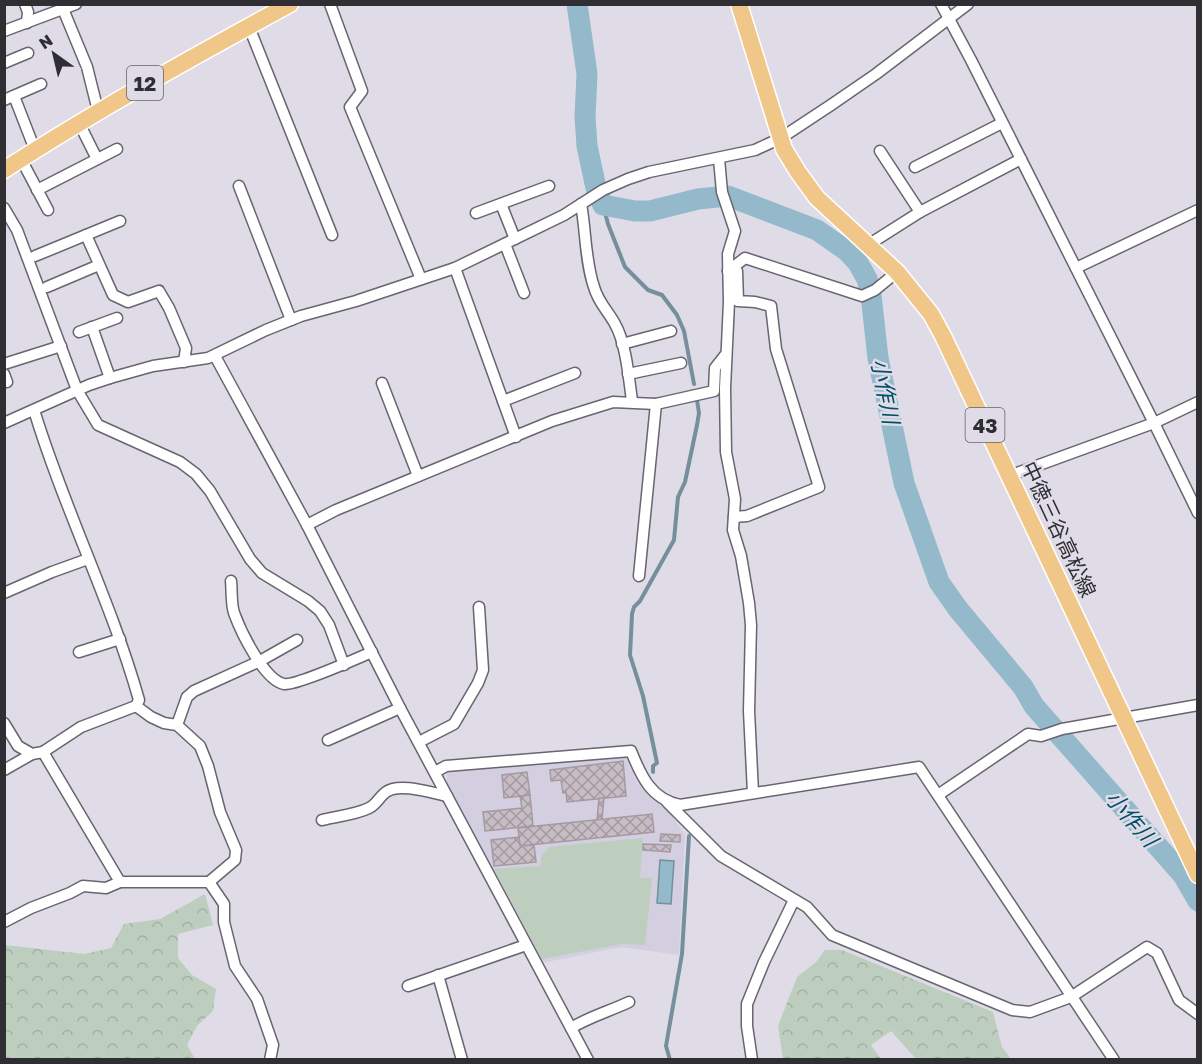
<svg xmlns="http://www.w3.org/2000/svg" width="1202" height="1064" font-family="'Golos Text','Noto Sans JP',sans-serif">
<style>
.built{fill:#d3cfe0}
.forest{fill:url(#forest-crowns)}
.pitch{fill:#bdcebe}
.water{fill:#93b9ca;stroke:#758f9c;stroke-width:1.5}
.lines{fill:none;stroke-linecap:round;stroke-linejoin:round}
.stream{stroke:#758f9c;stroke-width:4}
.river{stroke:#93b9ca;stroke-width:21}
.building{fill:url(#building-cross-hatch);stroke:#a49aa1;stroke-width:1.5}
.street-casing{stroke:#67656f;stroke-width:13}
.primary-casing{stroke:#fff;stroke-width:19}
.street{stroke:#fff;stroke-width:10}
.primary{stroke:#f0c789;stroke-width:16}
.labels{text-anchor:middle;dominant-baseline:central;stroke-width:5;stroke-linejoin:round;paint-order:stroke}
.shield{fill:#dfdce8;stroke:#646269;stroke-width:1.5}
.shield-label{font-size:20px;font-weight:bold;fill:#2f2e32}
.street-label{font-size:21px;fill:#2f2e32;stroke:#dfdce8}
.water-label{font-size:22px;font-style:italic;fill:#014f68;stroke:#dfdce8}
</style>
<defs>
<pattern id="forest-crowns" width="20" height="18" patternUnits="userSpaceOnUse" patternTransform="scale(1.5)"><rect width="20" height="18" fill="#bdcebe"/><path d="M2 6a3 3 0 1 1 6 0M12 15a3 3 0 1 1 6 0" fill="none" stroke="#a3b1a4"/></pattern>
<pattern id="building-cross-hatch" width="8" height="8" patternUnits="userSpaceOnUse" patternTransform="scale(1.5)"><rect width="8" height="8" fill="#c8bdc4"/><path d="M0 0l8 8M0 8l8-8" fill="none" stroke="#a39aa0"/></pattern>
</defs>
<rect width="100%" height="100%" fill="#dfdce8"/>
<path class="built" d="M 625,755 L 638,784 L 663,803 L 685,835 L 679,955 L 621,947 L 542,963 L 447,784 L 447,769 Z"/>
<g class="forest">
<path d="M 205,894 L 213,925 L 178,934 L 178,958 L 192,975 L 216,989 L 213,1011 L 197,1026 L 187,1045 L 195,1059 L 5,1059 L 5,945 L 84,954 L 111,948 L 124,924 L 160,919 Z"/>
<path d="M 825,950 L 842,950 L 993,1012 L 1002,1047 L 1011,1059 L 916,1059 L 891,1031 L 871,1045 L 881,1059 L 783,1059 L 778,1026 L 797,977 L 816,962 Z"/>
</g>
<path class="pitch" d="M 643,838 L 640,878 L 652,878 L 645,945 L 621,944 L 542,959 L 494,869 L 541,866 L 541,857 L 549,847 Z"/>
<path class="water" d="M 660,860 L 674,861 L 671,904 L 657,903 Z"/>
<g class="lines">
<g class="stream">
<path d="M 603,205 L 608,224 L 625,267 L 648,290 L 662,295 L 677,315 L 684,331 L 694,384"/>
<path d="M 653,772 L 653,766 L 657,763 L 643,696 L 630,655 L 632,614 L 634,607 L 640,601 L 674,540 L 678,497 L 685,482 L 697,425 L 699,413 L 697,400"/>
<path d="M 670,1060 L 666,1046 L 682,954 L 689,836"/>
</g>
<path class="river" d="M 577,4 L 587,74 L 585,117 L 587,146 L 596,188 L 603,205 L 635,211 L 650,211 L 698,199 L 728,196 L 817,230 L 847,251 L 858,263 L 867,279 L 871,295 L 878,358 L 904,483 L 939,582 L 958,609 L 1023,687 L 1034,706 L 1183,875 L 1198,901"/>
</g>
<g class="building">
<path d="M 623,761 L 626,796 L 567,802 L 566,792 L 563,793 L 561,780 L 551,781 L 550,770 Z"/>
<path d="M 527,772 L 530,795 L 504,798 L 502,775 Z"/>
<path d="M 530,795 L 533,826 L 485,831 L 483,812 L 522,808 L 520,796 Z"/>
<path d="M 599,798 L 604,798 L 602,819 L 597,820 Z"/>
<path d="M 652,814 L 654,832 L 520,846 L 518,828 Z"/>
<path d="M 661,834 L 680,835 L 680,842 L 660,841 Z"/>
<path d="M 519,837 L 520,846 L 534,845 L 536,862 L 494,866 L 491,840 Z"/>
<path d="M 643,844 L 671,845 L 670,852 L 643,850 Z"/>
</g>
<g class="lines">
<defs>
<g id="street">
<path d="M 25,4 L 28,12 L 27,23"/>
<path d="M 330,4 L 362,91 L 350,107 L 421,279"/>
<path d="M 941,4 L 971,60 L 1154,423 L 1198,513"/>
<path d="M 63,9 L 87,67 L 98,111"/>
<path d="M 249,27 L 332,235"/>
<path d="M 4,31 L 76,4"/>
<path d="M 4,63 L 28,53"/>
<path d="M 14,96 L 35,150"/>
<path d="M 4,100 L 41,84"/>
<path d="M 79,123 L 97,159"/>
<path d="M 880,151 L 920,212"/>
<path d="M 21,159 L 48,210"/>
<path d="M 719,159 L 722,192 L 735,231 L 728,254 L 729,302 L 725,388 L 726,452 L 735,499 L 733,530 L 741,556 L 749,603 L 751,625 L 749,711 L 753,793"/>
<path d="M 915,167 L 1002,123"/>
<path d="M 239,186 L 291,320"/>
<path d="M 37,190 L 117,149"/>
<path d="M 501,204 L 515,239"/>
<path d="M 581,204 C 586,231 585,261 594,287 C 598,302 608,311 615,324 C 626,343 629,379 632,401"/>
<path d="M 4,208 L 17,230 L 77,390 L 98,425 L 180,462 L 196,474 L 210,491 L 250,559 L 262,573 L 308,601 L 320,611 L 329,625 L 344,665"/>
<path d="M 476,213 L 549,186"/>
<path d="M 86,235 L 113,295 L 128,302 L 159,291 L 169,308 L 186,348 L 184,362"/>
<path d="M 505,244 L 524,293"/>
<path d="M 868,245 L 920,212 L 1021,159"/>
<path d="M 35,256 L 120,221"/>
<path d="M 455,268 L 516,437"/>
<path d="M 1076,268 L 1198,210"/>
<path d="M 728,271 L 737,271 L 738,301 L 755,302 L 771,306 L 776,349 L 819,487 L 747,516 L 734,517"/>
<path d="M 728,271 L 745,258 L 862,296 L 875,290 L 897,272"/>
<path d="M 47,287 L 99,265"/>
<path d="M 92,327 L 110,378"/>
<path d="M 79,332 L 117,318"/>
<path d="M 622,344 L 671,331"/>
<path d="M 215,356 L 307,525 L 400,708 L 588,1060"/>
<path d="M 4,364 L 61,346"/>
<path d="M 4,374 L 7,382"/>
<path d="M 628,374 L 681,363"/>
<path d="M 382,383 L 418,476"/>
<path d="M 503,401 L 575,373"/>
<path d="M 34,410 C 64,509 111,601 139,700 L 136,706 L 81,727 L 43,752"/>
<path d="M 4,423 L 89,385 L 110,378 L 153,366 L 208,358 L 266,330 L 301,316 L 356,301 L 455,268 L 564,215 L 603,190 L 628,179 L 649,172 L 755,150 L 781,138 L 831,105 L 876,74 L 968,4"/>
<path d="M 1009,476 L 1154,423 L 1198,402"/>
<path d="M 307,525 L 336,510 L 552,421 L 613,402 L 656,404 L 714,391 L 715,368 L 726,354"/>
<path d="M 639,576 L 656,404"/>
<path d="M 231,581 C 232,591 231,604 234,613 C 241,632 264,680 284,684 C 296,686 358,658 372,652"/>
<path d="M 4,593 L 52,572 L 88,559"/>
<path d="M 79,652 L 120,639"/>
<path d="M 136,706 L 151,717 L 164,723 L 177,725 L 200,746 L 208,766 L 220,812 L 236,850 L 235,860 L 209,882"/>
<path d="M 4,723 L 18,746 L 32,754 L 43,752 L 120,882 L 209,882 L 224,904 L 224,922 L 235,966 L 257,999 L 273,1045 L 270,1060"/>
<path d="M 177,725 L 187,697 L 194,691 L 260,661 L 297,640"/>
<path d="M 328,740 L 400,708"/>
<path d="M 419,742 L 454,724 L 478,683 L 483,670 L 479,607"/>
<path d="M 4,770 L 32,754"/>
<path d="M 435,772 L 446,766 L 631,751 C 641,776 651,799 680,805 L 919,767 L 1114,1060"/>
<path d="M 938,795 L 1028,734 L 1041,736 L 1062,729 L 1198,705"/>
<path d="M 667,802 L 721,856 L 807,907 L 832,935 L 1012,1010 L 1030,1012 L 1071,997 L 1147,947 L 1157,953 L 1179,1000 L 1198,1014"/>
<path d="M 322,820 C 337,816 355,815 369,808 C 377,804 379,797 386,792 C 399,782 432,793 447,796"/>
<path d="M 4,922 L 31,908 L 70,893 L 83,886 L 106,888 L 120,882"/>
<path d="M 438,975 L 462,1060"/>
<path d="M 408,986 L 526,945"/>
<path d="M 571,1028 C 589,1017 610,1011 629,1002"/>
<path d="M 752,1060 L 747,1026 L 747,1004 L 764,962 L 794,900"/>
</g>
<g id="primary">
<path d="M 739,4 L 784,149 L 798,172 L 817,198 L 897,272 L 931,314 L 943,336 L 1198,875"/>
<path d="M 4,170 C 97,110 193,57 290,4"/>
</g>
</defs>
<use href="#street" class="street-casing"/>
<use href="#primary" class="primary-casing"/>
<use href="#street" class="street"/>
<use href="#primary" class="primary"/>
</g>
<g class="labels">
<g class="shield">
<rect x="127" y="66" width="36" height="34" rx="4.5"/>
<rect x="965.5" y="408" width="39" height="34" rx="4.5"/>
</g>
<g class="shield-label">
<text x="145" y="83">12</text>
<text x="985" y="425">43</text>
</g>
<g class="street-label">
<text transform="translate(1059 529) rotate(65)">中徳三谷高松線</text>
</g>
<g class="water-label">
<text transform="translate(886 391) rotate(79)">小作川</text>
<text transform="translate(1132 818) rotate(49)">小作川</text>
</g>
</g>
<rect width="1202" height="1064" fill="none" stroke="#2f2e32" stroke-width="12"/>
<g transform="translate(54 54) rotate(326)" stroke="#dfdce8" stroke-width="4.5" paint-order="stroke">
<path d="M0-4.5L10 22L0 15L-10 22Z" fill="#2f2e32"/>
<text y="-9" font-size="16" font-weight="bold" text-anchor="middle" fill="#2f2e32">N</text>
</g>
</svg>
